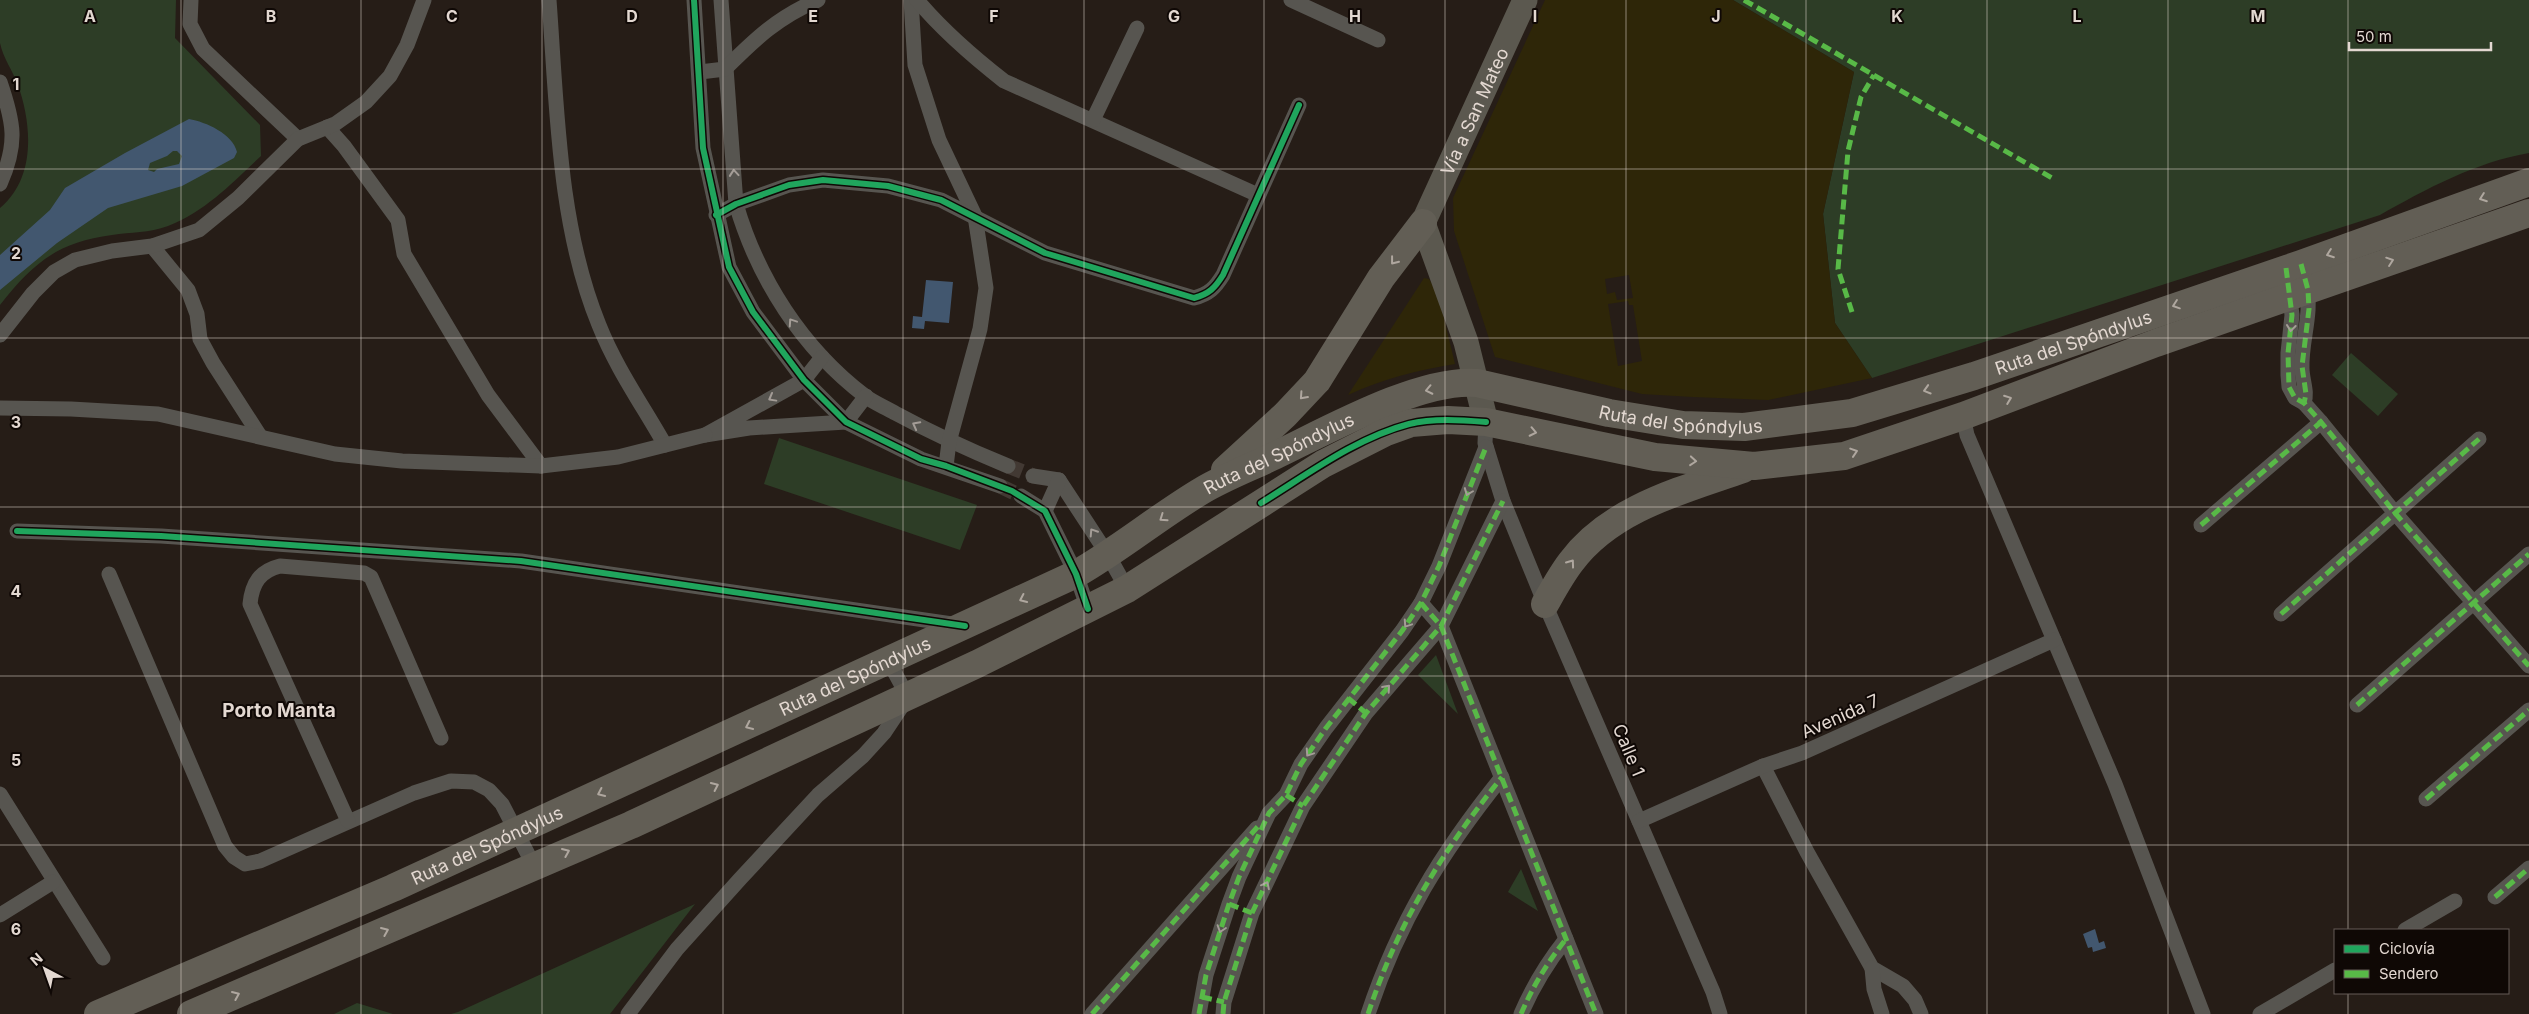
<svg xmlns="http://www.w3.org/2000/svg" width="2529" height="1014" font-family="Inter,sans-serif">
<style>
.green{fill:#2d3d26}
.sand{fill:#2e2608;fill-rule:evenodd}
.water{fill:#42576f;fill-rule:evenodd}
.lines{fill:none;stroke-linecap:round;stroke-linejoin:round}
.street-tunnel{stroke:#423933;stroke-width:15;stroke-dasharray:15 8;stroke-linecap:butt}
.street{stroke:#575550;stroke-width:15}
.primary{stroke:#5b584f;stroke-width:25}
.highway{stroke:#625e55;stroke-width:28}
.quiet{stroke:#58b947;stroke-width:5;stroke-dasharray:10 5;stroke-linecap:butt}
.cycleway-casing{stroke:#0f0805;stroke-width:9}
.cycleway{stroke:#20a55d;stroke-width:6}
.oneway{stroke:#a49d97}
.oneway2{stroke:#afa79f}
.grid{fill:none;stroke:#e3d8d1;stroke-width:1;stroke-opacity:0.55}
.labels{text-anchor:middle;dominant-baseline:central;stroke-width:4;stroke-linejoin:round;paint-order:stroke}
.street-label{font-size:18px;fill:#e3d8d1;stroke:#0f0805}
.neighbourhood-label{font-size:19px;font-weight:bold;fill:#e3d8d1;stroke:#0f0805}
.grid-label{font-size:16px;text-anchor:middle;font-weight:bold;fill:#e3d8d1;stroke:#0f0805;stroke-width:4;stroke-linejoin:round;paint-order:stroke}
</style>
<rect width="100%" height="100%" fill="#261d17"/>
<g class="green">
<path d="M 0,0 L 176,0 L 175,38 L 260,125 L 261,156 C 232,183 206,211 168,226 C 149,233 131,232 112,235 C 58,242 33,263 0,305 L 0,208 C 36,178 32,125 18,85 C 13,71 3,58 0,43 C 0,30 0,13 0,0 Z"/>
<path d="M 1733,0 L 2529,0 L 2529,153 C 2476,162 2426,189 2380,215 L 1872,378 L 1835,323 L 1823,214 L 1854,72 Z"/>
<path d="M 2351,353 L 2398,394 L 2378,416 L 2332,375 Z"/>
<path d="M 779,438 L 977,505 L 960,550 L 764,484 Z"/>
<path d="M 1436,655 L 1458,714 L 1418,675 Z"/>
<path d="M 1521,869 L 1538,911 L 1508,892 Z"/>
<path d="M 695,904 L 610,1014 L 451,1014 L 458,1012 Z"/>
<path d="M 357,1003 L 393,1014 L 334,1014 Z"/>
</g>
<g class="sand">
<path d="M 1545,0 L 1733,0 L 1854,72 L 1823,214 L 1835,323 L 1872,378 L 1768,400 L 1693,397 L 1642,394 L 1495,357 L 1454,231 L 1453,198 ZM 1629,275 L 1633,298 L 1617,300 L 1615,292 L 1607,294 L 1605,279 ZM 1628,301 L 1629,305 L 1633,305 L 1642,361 L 1618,366 L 1608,304 Z"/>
<path d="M 1424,278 L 1429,279 L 1438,294 L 1455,364 C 1417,370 1383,379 1348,395 Z"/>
</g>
<g class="water">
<path d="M 189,119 C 206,122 233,134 237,152 L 234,158 L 182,186 L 108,208 L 57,243 L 0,290 L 0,255 L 50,210 L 65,188 L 125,153 ZM 173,151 L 177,151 L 182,156 L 179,164 L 157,169 L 154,172 L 148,170 L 150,163 L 167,156 Z"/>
<path d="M 926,280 L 953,282 L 949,323 L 925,321 L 924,329 L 912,328 L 913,316 L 922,317 Z"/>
<path d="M 2095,929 L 2099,943 L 2104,941 L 2106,948 L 2093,952 L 2092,947 L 2088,948 L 2083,934 Z"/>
</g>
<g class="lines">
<g class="street-tunnel">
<path d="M 1008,466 L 1033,476"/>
<path d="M 1000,486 L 1021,496"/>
</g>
<g class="street">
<path d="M 191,0 L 190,24 L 203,49 L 298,139"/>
<path d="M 549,0 C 557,107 558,225 599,325 C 616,368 643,406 665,445"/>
<path d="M 694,0 L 703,148 L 729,267 L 753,312 L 804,380 L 846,422 L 921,459 L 1000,486"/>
<path d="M 721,0 L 736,204 C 758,279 802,348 865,396 C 874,403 885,407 895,413 C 932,433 969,450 1008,466"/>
<path d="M 911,0 L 915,65 L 939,140 L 975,216 L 986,288 L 980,329 L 949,442 L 946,466"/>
<path d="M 917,0 C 943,31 972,56 1004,81 L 1258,195"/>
<path d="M 1291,0 L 1378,40"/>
<path d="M 700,72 L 725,69 C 755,39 778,17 818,0"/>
<path d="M 0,82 C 14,123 18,143 0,184"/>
<path d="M 1093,120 L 1137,28"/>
<path d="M 327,127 L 344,146 L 398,220 L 404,254 L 488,395 L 541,466"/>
<path d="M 716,215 L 736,204 L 789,185 L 823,180 L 888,186 L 941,200 L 1045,253 L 1194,298 C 1209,294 1215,288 1223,275 L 1299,105"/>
<path d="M 152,246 L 188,290 L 197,314 L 200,339 L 213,363 L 260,436"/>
<path d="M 2289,291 L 2292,315 L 2288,353 L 2288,375 L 2289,387 L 2295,398 L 2304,403 L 2321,422 L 2395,513 L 2529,666"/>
<path d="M 0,335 L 33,293 L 54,272 L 75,260 L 112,251 L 152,246 L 199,230 L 238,198 L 298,139 L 335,124 L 366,102 L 390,76 L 407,45 L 424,0"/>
<path d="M 822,357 L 804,380 L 705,435 L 749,428 L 846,422 L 866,396"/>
<path d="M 2304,403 C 2308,392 2302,380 2302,368 C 2301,340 2313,313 2306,285"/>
<path d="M 0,408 L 71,409 L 158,414 L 335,454 L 402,461 L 541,466 L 618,457 L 705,435"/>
<path d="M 1963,416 L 1967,435 L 2115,784 L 2203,1014"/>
<path d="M 1486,422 L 1485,443 L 1503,501 L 1545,604 L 1713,992 L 1720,1014"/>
<path d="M 1033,476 L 1059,480 L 1108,555 L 1127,589"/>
<path d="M 1021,496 L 1045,511 L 1076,574 L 1088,609"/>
<path d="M 1045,511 L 1059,480"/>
<path d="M 2201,525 L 2321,422"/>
<path d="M 17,531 L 161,536 L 521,561 L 959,625"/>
<path d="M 109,574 L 225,846 L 234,857 L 245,864 L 260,861 L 414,793 L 451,781 L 474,782 L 489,790 L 502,804 L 534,866"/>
<path d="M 1421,603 L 1441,626 L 1596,1014"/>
<path d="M 2281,614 L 2479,439"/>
<path d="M 2357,705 L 2529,554"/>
<path d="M 1763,766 L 1807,852 L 1872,968 L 1903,986 L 1915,1000 L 1921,1014"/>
<path d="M 0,794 L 103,958"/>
<path d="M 2426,799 L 2529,710"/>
<path d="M 348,821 L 250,604 C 252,583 260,571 280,566 L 364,573 L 371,577 L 441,738"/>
<path d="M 1639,821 L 1763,766 L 1802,753 L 2054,640"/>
<path d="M 2495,897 L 2529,868"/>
<path d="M 0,915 L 53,882"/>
<path d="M 2405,930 L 2455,901"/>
<path d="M 1872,968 L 1874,989 L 1882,1014"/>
<path d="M 628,1014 L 677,949 L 740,879 L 818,795 L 863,756 L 884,733 L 908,697 L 889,662"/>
<path d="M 1092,1014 L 1257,828"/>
<path d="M 1199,1014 L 1206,975 L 1229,904 L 1239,877 L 1269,813 L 1286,795 L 1301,764 L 1326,728 L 1402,631 L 1421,603 L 1439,566 L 1486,447"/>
<path d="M 1223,1014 L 1224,1002 L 1252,913 L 1303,806 L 1366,713 L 1441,626 L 1503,501"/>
<path d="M 1368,1014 C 1399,921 1441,853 1502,777"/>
<path d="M 1521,1014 C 1533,986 1547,963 1566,939"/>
<path d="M 2260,1014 L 2335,970"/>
</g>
<path class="primary" id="s1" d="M 1486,422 L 1466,342 L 1423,223 L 1525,0"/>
<g class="highway">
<path d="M 1225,470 L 1285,415 L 1317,381 L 1381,278 L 1423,223"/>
<path d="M 1545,604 C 1553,590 1561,575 1571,562 C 1611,508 1683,490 1743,469"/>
<path id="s2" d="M 98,1014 L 393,888 L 1076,574 C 1120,549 1159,516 1203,490 C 1227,476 1254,466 1278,454 C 1330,429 1421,378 1477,383 L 1609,413 L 1683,425 L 1744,427 L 1852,413 L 1974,376 L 2301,264 L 2529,182"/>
<path d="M 191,1014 L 631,825 L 977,664 L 1127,589 L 1323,464 L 1386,432 L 1411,423 L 1448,420 L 1486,422 L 1655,457 L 1754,466 L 1844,456 L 1963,416 L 2156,343 L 2529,213"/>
</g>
<g class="quiet">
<path d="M 1744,0 L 2052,178"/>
<path d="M 2301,264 L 2308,290 L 2309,309 L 2302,366 L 2306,394 L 2304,403"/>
<path d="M 2286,268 L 2292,315 L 2288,353 L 2289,387 L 2295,398 L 2304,403 L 2321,422 L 2395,513 L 2529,666"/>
<path d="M 1852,312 L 1838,269 L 1848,151 L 1861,97 L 1874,75"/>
<path d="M 2201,525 L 2321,422"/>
<path d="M 1421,603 L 1441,626 L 1596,1014"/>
<path d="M 2281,614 L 2479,439"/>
<path d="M 1348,698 L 1366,713"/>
<path d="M 2357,705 L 2529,554"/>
<path d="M 1286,795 L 1303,806"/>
<path d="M 2426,799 L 2529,710"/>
<path d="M 2495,897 L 2529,868"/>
<path d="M 1229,904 L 1252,913"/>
<path d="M 1202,997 L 1224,1002"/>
<path d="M 1092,1014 L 1261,823"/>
<path d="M 1199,1014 L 1206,975 L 1229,904 L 1239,877 L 1269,813 L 1286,795 L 1301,764 L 1326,728 L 1402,631 L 1421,603 L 1439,566 L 1486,447"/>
<path d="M 1223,1014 L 1224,1002 L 1252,913 L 1303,806 L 1366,713 L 1441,626 L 1503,501"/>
<path d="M 1368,1014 C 1399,921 1441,853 1502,777"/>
<path d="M 1521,1014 C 1533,986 1547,963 1566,939"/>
</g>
<defs>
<g id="cycleway">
<path d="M 694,0 L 703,148 L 729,267 L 753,312 L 804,380 L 846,422 L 921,459 L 946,466 L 1012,491 L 1045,511 L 1076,574 L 1088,609"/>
<path d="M 716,215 L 736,204 L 789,185 L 823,180 L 888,186 L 941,200 L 1045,253 L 1194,298 C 1209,294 1215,288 1223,275 L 1299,105"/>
<path d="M 1261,503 C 1308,474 1356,438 1409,424 C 1433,418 1461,420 1486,422"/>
<path d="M 17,531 L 161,536 L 521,561 L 965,626"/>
</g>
</defs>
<use href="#cycleway" class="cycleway-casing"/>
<use href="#cycleway" class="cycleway"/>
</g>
<defs><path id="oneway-chevron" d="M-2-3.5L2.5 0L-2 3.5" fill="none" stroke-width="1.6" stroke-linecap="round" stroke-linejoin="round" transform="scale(1.25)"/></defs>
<g class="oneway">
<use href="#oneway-chevron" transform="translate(734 173) rotate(-95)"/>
<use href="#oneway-chevron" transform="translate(792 322) rotate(-124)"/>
<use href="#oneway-chevron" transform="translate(2291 328) rotate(97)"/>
<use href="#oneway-chevron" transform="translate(772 398) rotate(151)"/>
<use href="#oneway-chevron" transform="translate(916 425) rotate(-152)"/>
<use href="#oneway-chevron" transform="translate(1468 492) rotate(111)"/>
<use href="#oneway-chevron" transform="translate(1093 532) rotate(-123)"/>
<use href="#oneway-chevron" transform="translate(1407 624) rotate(124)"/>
<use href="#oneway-chevron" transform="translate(1387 688) rotate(-49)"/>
<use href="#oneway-chevron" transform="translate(1309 753) rotate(124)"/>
<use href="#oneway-chevron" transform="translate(1266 885) rotate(-64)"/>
<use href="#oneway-chevron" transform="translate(1221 929) rotate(108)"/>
</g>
<g class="oneway2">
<use href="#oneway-chevron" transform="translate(2483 198) rotate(160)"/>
<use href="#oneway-chevron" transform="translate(2330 254) rotate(160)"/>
<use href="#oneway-chevron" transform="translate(1394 261) rotate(128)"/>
<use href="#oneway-chevron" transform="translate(2390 261) rotate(-19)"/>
<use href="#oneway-chevron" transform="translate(2176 305) rotate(161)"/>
<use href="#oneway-chevron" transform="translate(1429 390) rotate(168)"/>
<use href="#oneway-chevron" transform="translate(1927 390) rotate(163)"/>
<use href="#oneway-chevron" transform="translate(1303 396) rotate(132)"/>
<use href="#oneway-chevron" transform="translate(2008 399) rotate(-21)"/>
<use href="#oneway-chevron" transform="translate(1533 432) rotate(12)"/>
<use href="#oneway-chevron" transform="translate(1854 452) rotate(-18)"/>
<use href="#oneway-chevron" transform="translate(1693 461) rotate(5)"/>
<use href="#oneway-chevron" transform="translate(1163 518) rotate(145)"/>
<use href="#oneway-chevron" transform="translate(1571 563) rotate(-54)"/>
<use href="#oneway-chevron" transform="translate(1023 599) rotate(155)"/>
<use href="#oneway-chevron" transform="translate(749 726) rotate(155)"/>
<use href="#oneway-chevron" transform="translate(715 786) rotate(-25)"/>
<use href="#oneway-chevron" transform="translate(601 793) rotate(155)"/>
<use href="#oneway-chevron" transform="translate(566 852) rotate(-23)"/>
<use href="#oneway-chevron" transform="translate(385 931) rotate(-23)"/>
<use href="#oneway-chevron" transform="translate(236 995) rotate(-23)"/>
</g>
<path class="grid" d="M 181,0 L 181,1014M 361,0 L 361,1014M 542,0 L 542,1014M 723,0 L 723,1014M 903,0 L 903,1014M 1084,0 L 1084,1014M 1264,0 L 1264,1014M 1445,0 L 1445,1014M 1626,0 L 1626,1014M 1806,0 L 1806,1014M 1987,0 L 1987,1014M 2168,0 L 2168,1014M 2348,0 L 2348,930M 0,169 L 2529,169M 0,338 L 2529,338M 0,507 L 2529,507M 0,676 L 2529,676M 0,845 L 2529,845M 2348,993 L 2348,1014"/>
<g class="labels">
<g class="street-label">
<text stroke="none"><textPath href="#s1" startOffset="332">Vía a San Mateo</textPath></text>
<text stroke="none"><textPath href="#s2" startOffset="2134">Ruta del Spóndylus</textPath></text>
<text stroke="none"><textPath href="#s2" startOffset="1729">Ruta del Spóndylus</textPath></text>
<text stroke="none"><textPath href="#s2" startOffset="1309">Ruta del Spóndylus</textPath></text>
<text stroke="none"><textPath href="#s2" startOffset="829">Ruta del Spóndylus</textPath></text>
<text transform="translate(1840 716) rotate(-24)">Avenida 7</text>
<text transform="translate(1629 750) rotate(67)">Calle 1</text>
<text stroke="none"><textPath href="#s2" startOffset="424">Ruta del Spóndylus</textPath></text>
</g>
<g class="neighbourhood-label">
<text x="279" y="710">Porto Manta</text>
</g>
</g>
<g class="grid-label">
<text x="90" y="22">A</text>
<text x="271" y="22">B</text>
<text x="452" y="22">C</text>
<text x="632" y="22">D</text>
<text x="813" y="22">E</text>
<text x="994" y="22">F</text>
<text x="1174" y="22">G</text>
<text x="1355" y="22">H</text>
<text x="1535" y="22">I</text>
<text x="1716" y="22">J</text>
<text x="1897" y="22">K</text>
<text x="2077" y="22">L</text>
<text x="2258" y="22">M</text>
<text x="16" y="90">1</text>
<text x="16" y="259">2</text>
<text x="16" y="428">3</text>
<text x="16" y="597">4</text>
<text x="16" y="766">5</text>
<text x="16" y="935">6</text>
</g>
<rect x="2334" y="929" width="175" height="65" fill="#0f0805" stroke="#645b57"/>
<rect x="2344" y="945" width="25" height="8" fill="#20a55d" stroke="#645b57"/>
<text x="2379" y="954" font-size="15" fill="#e3d8d1">Ciclovía</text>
<rect x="2344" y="970" width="25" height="8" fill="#58b947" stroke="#645b57"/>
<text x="2379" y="979" font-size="15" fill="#e3d8d1">Sendero</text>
<g transform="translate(45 969) rotate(319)" stroke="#0f0805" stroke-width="4" paint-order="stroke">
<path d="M0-4L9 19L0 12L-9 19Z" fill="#e3d8d1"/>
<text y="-8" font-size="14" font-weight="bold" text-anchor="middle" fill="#e3d8d1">N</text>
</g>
<path d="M2349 42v8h142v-8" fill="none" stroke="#e3d8d1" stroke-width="2.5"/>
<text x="2356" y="42" font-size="15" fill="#e3d8d1" stroke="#0f0805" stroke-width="4" paint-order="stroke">50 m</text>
</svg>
